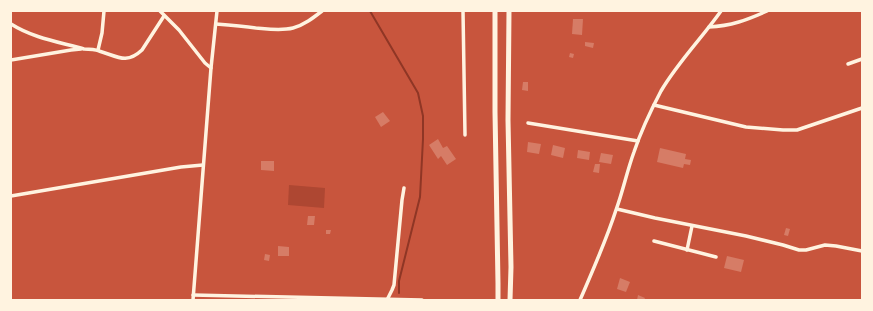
<svg xmlns="http://www.w3.org/2000/svg" width="873" height="311" font-family="'Exo 2',sans-serif">
<style>
.green{fill:#ae4732}
.lines{fill:none;stroke-linecap:round;stroke-linejoin:round}
.stream{stroke:#8f3625;stroke-width:2}
.building{fill:#d67c66}
.minor{stroke:#fff3e0;stroke-width:3.5}
.secondary{stroke:#fff3e0;stroke-width:5}
</style>
<rect width="100%" height="100%" fill="#c8553d"/>
<path class="green" d="M 289,185 L 325,188 L 324,208 L 288,205 Z"/>
<g class="lines">
<path class="stream" d="M 370,11 L 418,93 L 423,116 L 423,139 L 420,197 L 399,281 L 399,293"/>
</g>
<g class="building">
<path d="M 573,19 L 583,19 L 582,35 L 572,34 Z"/>
<path d="M 585,42 L 594,43 L 593,48 L 585,46 Z"/>
<path d="M 570,53 L 574,54 L 573,58 L 569,57 Z"/>
<path d="M 523,82 L 528,82 L 528,91 L 522,90 Z"/>
<path d="M 383,112 L 390,121 L 381,127 L 375,117 Z"/>
<path d="M 438,139 L 443,148 L 447,146 L 456,159 L 447,165 L 441,156 L 438,159 L 429,145 Z"/>
<path d="M 528,142 L 541,144 L 539,154 L 527,152 Z"/>
<path d="M 553,145 L 565,148 L 563,158 L 551,155 Z"/>
<path d="M 660,148 L 686,154 L 685,159 L 691,160 L 690,165 L 684,164 L 683,168 L 657,162 Z"/>
<path d="M 578,150 L 590,152 L 589,160 L 577,158 Z"/>
<path d="M 601,153 L 613,155 L 611,164 L 599,162 Z"/>
<path d="M 261,161 L 274,161 L 274,171 L 261,170 Z"/>
<path d="M 595,164 L 600,164 L 599,173 L 593,172 Z"/>
<path d="M 308,216 L 315,216 L 314,225 L 307,225 Z"/>
<path d="M 786,228 L 790,229 L 788,236 L 784,235 Z"/>
<path d="M 326,230 L 331,230 L 330,234 L 326,234 Z"/>
<path d="M 278,246 L 289,247 L 289,256 L 278,256 Z"/>
<path d="M 265,254 L 270,255 L 269,261 L 264,260 Z"/>
<path d="M 727,256 L 744,260 L 741,272 L 724,268 Z"/>
<path d="M 620,278 L 630,282 L 626,292 L 617,289 Z"/>
<path d="M 638,295 L 645,298 L 644,300 L 637,300 Z"/>
</g>
<g class="lines">
<g class="minor">
<path d="M 160,11 L 179,30 L 205,63 L 211,68"/>
<path d="M 463,11 L 465,135"/>
<path d="M 11,24 C 33,38 59,42 84,49 C 89,49 94,49 99,51 C 117,56 126,65 142,50 L 164,16"/>
<path d="M 216,24 C 229,25 242,26 256,28 C 268,29 281,31 293,28 C 304,25 313,18 322,11"/>
<path d="M 709,27 C 731,26 747,20 767,11"/>
<path d="M 98,50 L 102,33 L 104,11"/>
<path d="M 11,60 L 71,50 L 81,49"/>
<path d="M 848,64 L 862,59"/>
<path d="M 654,105 L 746,127 L 783,130 L 797,130 L 862,108"/>
<path d="M 528,123 L 638,141"/>
<path d="M 11,196 L 181,167 L 203,165"/>
<path d="M 617,209 L 655,218 L 746,236 L 783,245 L 799,250 L 806,250 L 825,245 L 836,246 L 862,251"/>
<path d="M 654,241 L 716,257"/>
<path d="M 687,250 L 692,226"/>
<path d="M 193,295 L 422,300"/>
<path d="M 193,300 L 211,68 L 217,11"/>
<path d="M 387,300 L 392,290 L 394,285 L 402,200 L 404,188"/>
<path d="M 580,300 C 593,270 606,241 616,210 C 623,191 627,171 634,152 C 641,131 651,110 661,91 C 678,62 702,38 721,11"/>
</g>
<g class="secondary">
<path d="M 495,11 L 495,112 L 498,283 L 498,300"/>
<path d="M 509,11 L 508,120 L 511,267 L 510,300"/>
</g>
</g>
<rect width="873" height="311" fill="none" stroke="#fff3e0" stroke-width="24"/>
</svg>
